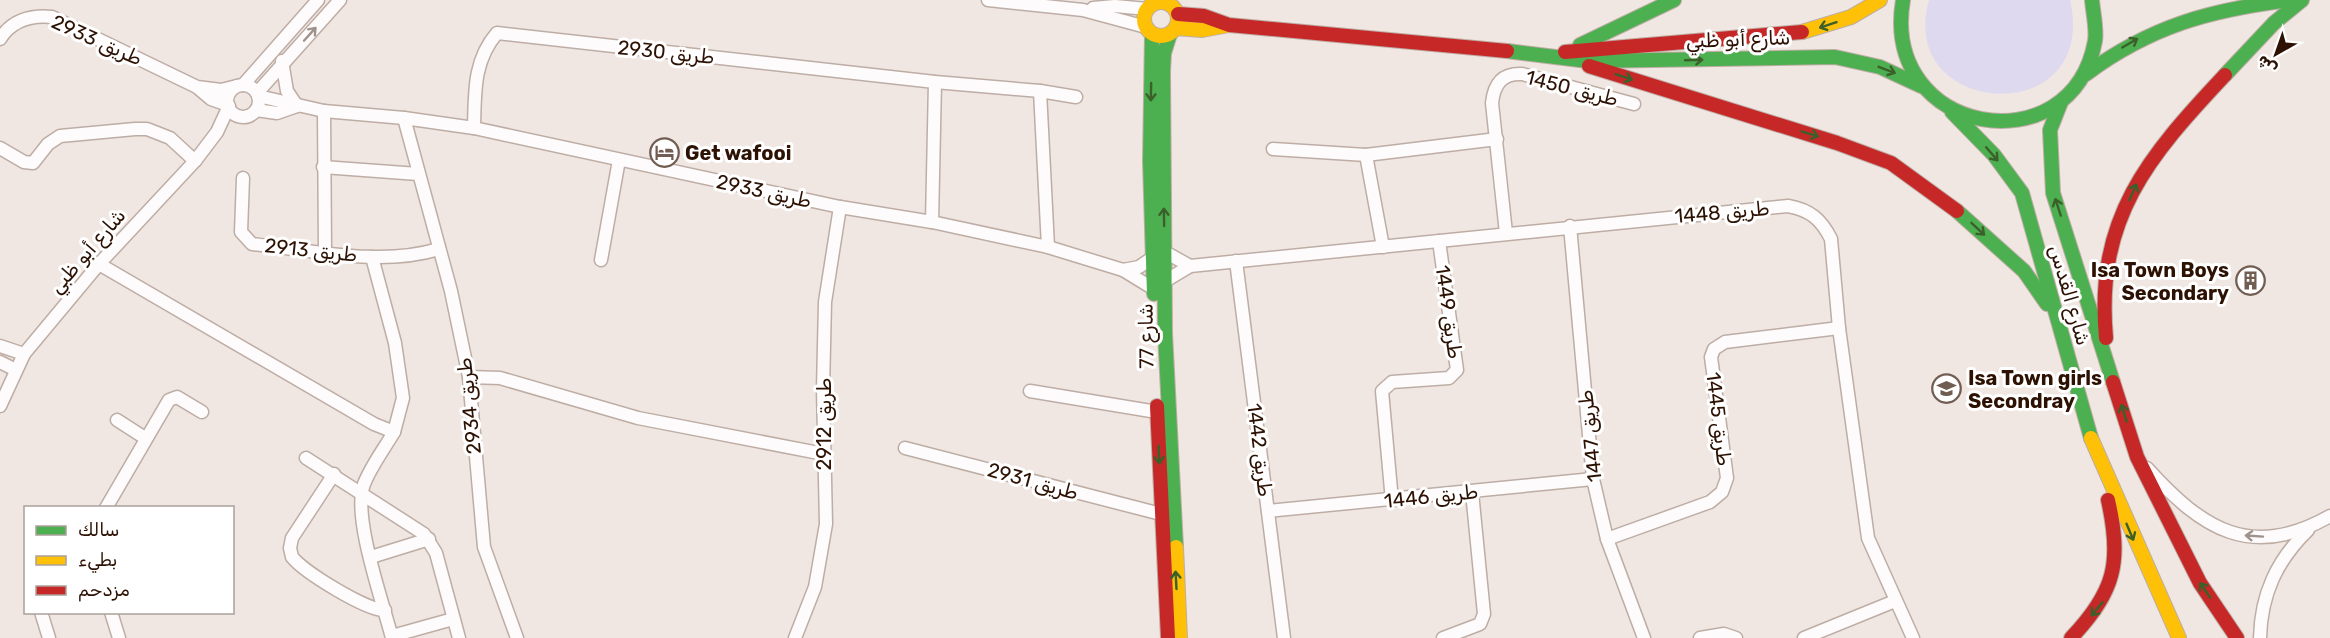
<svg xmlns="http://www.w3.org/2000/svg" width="2330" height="638" font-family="Rubik,'Noto Naskh Arabic',sans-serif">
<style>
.green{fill:#dfd9ef}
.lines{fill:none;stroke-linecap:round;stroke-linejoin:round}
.street-casing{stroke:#beada4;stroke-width:15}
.fast-casing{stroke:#beada4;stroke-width:16}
.slow-casing{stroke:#beada4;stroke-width:16}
.jam-casing{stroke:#beada4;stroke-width:16}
.street{stroke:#fdfbfb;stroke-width:12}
.fast{stroke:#4caf50;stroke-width:14}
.slow{stroke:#ffc107;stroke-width:14}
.jam{stroke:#c62828;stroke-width:14}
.oneway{stroke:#3c602a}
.oneway2{stroke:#9f928c}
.labels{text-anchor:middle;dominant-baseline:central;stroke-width:6;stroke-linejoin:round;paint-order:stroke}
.street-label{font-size:20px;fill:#2d1204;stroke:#fff}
.poi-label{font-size:20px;font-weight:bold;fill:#2d1204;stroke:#fff;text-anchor:start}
</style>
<rect width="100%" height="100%" fill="#f0e7e3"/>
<path class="green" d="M 1929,0 L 2070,0 C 2100,131 1895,119 1929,0 Z"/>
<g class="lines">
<defs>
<g id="street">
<path d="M 988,0 L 1083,10 L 1146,27"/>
<path d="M 1093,8 L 1115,6 L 1147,9"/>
<path d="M 0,39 C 12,20 31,15 52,17 L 197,87 L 221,90 L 237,86"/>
<path d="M 282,61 L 287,91 L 297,106"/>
<path d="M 243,85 L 318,0"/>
<circle cx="243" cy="101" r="16"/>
<path d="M 198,88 L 211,99 L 228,105"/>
<path d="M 1040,91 L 1048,247"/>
<path d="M 257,93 L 340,0"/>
<path d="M 258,96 L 324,111 L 404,118 L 474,128 L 840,207 L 932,222 L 1048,247 L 1123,270 L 1154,289"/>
<path d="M 256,110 L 277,113 L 297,106"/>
<path d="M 324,111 L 325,252"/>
<path d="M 404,118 L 451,291 L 469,377 L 484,547 L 517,638"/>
<path d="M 474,128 C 475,93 473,61 497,33 L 935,82 L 1040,91 L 1076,97"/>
<path d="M 0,148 L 24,162 L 33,163 L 48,144 L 60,136 L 135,129 L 147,129 L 170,138 L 195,161"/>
<path d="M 1273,149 L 1366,155 L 1497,139"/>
<path d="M 1366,155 L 1383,247"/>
<path d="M 323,167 L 418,174"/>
<path d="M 243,178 L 241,232 L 252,244 C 313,250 379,267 439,249"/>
<path d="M 932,222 L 935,82"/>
<path d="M 1570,226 L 1593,479 L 1607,539 L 1644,638"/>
<path d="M 1506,233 L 1492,103 C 1494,84 1502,73 1522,74 L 1634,104"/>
<path d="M 1165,252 L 1190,266 L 1165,281"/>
<path d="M 601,260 L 619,160"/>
<path d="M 1236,261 L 1284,638"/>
<path d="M 99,264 L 374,424 L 394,432 L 403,398 L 395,343 L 372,257"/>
<path d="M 1190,266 L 1788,206 C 1810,210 1821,219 1831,239 L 1839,328 L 1868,538 L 1913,638"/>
<path d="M 1123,270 L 1139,267 L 1152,258"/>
<path d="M 0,346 L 24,354"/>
<path d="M 0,362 L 16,370"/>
<path d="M 469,377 L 500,378 L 638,418 L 824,454"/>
<path d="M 1030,391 L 1157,412"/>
<path d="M 0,406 L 24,354 L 99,264 L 195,161 L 217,132 L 229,106"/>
<path d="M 117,420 L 145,438"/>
<path d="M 905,448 L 1161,514"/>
<path d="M 306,458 L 424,534 L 436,553 L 459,638"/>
<path d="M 2147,468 C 2202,529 2251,561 2330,516"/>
<path d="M 334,474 L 292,538 L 290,548 L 292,557 C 304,572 367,611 385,610"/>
<path d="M 1392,501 L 1382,391 L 1392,382 L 1449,378 L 1457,370 L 1439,241"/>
<path d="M 106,508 L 169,400 L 177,397 L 202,412"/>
<path d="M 1268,511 L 1593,479"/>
<path d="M 1607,539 L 1710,502 L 1722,492 L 1727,478 L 1711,357 L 1714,349 L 1725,342 L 1839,328"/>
<path d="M 371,557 L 429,539"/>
<path d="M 41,612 L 49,638"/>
<path d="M 111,612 L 119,638"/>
<path d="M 392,636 L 453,619"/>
<path d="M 392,638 C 383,602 352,517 364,484 C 371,466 384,449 394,432"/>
<path d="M 795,638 L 815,587 L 826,524 L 823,389 L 825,302 L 840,207"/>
<path d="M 1443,638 L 1480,624 L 1484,614 L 1472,492"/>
<path d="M 1700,638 L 1724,634 L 1736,638"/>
<path d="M 1804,638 L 1895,601"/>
<path d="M 2260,638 C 2261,594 2277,560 2308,530"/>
</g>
<g id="fast">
<path d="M 1903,0 C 1880,136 2072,168 2095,41 C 2097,29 2093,13 2092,0"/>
<path d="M 1152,34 L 1150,161 L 1154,294"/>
<path d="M 1170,34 L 1164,53 L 1163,71 L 1165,333 L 1176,547"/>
<path d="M 1580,45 L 1674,0"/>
<path d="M 1507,51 L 1588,61 L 1835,57 L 1880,67 L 1921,86"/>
<path d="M 2086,74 C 2151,26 2210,10 2290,0"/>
<path d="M 2225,75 L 2274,23 L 2302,0"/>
<path d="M 2061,102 L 2050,130 L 2053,193 L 2113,382"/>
<path d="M 1952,112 L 1994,155 L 2022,193 L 2091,438"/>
<path d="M 1957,211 L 2024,271 L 2047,304"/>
</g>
<g id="slow">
<circle cx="1161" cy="19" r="17"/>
<path d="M 1176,28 L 1202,30 L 1229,25"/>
<path d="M 1802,32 L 1851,17 L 1880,0"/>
<path d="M 2091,438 L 2179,638"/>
<path d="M 1176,547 L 1180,638"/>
</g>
<g id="jam">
<path d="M 1178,14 L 1204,16 L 1229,25 L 1507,51"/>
<path d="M 1565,52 L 1802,32"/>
<path d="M 1589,66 L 1837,143 L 1891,163 L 1957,211"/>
<path d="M 2106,338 C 2095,218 2148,157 2225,75"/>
<path d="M 2113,382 L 2137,457 L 2200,583 L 2237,638"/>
<path d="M 1157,406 L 1168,638"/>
<path d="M 2071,638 C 2115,592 2122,562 2108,500"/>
</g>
</defs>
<use href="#street" class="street-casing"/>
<use href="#fast" class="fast-casing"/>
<use href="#slow" class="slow-casing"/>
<use href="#jam" class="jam-casing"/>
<use href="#street" class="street"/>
<use href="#fast" class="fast"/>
<use href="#slow" class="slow"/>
<use href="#jam" class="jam"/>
</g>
<defs><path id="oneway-shaft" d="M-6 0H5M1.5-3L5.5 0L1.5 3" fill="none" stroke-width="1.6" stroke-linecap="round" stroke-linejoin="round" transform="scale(1.5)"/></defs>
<g class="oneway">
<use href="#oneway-shaft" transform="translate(1828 25) rotate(162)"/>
<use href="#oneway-shaft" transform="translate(2130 43) rotate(-30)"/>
<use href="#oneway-shaft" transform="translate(1694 60) rotate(-2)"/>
<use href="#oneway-shaft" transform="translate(1887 70) rotate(21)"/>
<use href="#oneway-shaft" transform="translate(1624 77) rotate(19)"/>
<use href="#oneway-shaft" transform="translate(1151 92) rotate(91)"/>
<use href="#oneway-shaft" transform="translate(1810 134) rotate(17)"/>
<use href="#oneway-shaft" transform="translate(1992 154) rotate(49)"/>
<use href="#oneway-shaft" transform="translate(2133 192) rotate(-66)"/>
<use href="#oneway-shaft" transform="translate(2058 207) rotate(-108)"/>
<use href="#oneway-shaft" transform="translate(1164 217) rotate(-91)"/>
<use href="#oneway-shaft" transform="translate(1978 229) rotate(43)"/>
<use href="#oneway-shaft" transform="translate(2124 413) rotate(-107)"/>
<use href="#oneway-shaft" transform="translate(1159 455) rotate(88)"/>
<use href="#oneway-shaft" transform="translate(2130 532) rotate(67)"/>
<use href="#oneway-shaft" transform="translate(1176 580) rotate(-93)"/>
<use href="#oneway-shaft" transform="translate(2205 590) rotate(-124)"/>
<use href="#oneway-shaft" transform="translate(2097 609) rotate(129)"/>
</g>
<g class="oneway2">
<use href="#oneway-shaft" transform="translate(310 34) rotate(-48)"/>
<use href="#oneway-shaft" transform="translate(2254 536) rotate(-176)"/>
</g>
<defs>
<symbol id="hotel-ring" viewBox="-11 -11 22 22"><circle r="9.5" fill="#fff" stroke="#715d52" stroke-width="1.5"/><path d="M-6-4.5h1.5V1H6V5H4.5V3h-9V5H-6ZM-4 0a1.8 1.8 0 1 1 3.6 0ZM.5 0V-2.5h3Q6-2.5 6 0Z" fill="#715d52"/></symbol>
<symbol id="building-ring" viewBox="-11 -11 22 22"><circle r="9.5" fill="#fff" stroke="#715d52" stroke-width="1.5"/><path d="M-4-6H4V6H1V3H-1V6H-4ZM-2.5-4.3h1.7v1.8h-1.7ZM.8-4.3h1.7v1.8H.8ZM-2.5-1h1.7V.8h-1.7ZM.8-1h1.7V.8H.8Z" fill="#715d52"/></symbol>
<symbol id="school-ring" viewBox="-11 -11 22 22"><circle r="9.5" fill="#fff" stroke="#715d52" stroke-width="1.5"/><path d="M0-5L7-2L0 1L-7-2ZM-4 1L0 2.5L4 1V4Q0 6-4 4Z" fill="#715d52"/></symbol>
</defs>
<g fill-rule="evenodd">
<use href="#hotel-ring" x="648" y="136" width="33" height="33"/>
<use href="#building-ring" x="2234" y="264" width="33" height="33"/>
<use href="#school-ring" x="1930" y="372" width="33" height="33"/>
</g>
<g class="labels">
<g class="street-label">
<text transform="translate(1738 39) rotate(-2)">شارع أبو ظبي</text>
<text transform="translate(97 40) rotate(24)">طريق 2933</text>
<text transform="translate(666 52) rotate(6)">طريق 2930</text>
<text transform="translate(1572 88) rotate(14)">طريق 1450</text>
<text transform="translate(764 191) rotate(12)">طريق 2933</text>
<text transform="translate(1722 212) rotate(-5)">طريق 1448</text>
<text transform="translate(311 250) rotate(6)">طريق 2913</text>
<text transform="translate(87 251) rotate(-49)">شارع أبو ظبي</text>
<text transform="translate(2070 295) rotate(74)">شارع القدس</text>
<text transform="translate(1449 312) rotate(82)">طريق 1449</text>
<text transform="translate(1146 336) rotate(-91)">شارع 77</text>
<text transform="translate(469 406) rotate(-96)">طريق 2934</text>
<text transform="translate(1719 419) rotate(83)">طريق 1445</text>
<text transform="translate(824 424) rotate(-90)">طريق 2912</text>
<text transform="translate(1590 436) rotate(-96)">طريق 1447</text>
<text transform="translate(1260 450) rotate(83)">طريق 1442</text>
<text transform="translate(1033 481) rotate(15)">طريق 2931</text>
<text transform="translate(1431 496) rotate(-6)">طريق 1446</text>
</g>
<g class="poi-label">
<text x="685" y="153">Get wafooi</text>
<text x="2229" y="270" text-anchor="end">Isa Town Boys<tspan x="2229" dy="23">Secondary</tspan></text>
<text x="1968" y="378">Isa Town girls<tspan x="1968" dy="23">Secondray</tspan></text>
</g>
</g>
<rect x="24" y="506" width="210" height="108" fill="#ffffff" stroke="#aba09b" stroke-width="1.5"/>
<rect x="36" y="526" width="30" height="9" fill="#4caf50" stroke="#aba09b" stroke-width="1.5"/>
<text x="78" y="536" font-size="18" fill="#2d1204">سالك</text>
<rect x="36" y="556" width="30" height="9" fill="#ffc107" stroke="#aba09b" stroke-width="1.5"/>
<text x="78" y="566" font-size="18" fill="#2d1204">بطيء</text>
<rect x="36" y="586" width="30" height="9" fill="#c62828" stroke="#aba09b" stroke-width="1.5"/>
<text x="78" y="596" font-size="18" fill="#2d1204">مزدحم</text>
<g transform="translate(2276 54) rotate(220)" stroke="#ffffff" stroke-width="4.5" paint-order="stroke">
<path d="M0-4.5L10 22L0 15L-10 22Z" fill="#2d1204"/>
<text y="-9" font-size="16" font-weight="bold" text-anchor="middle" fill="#2d1204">ش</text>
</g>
</svg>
